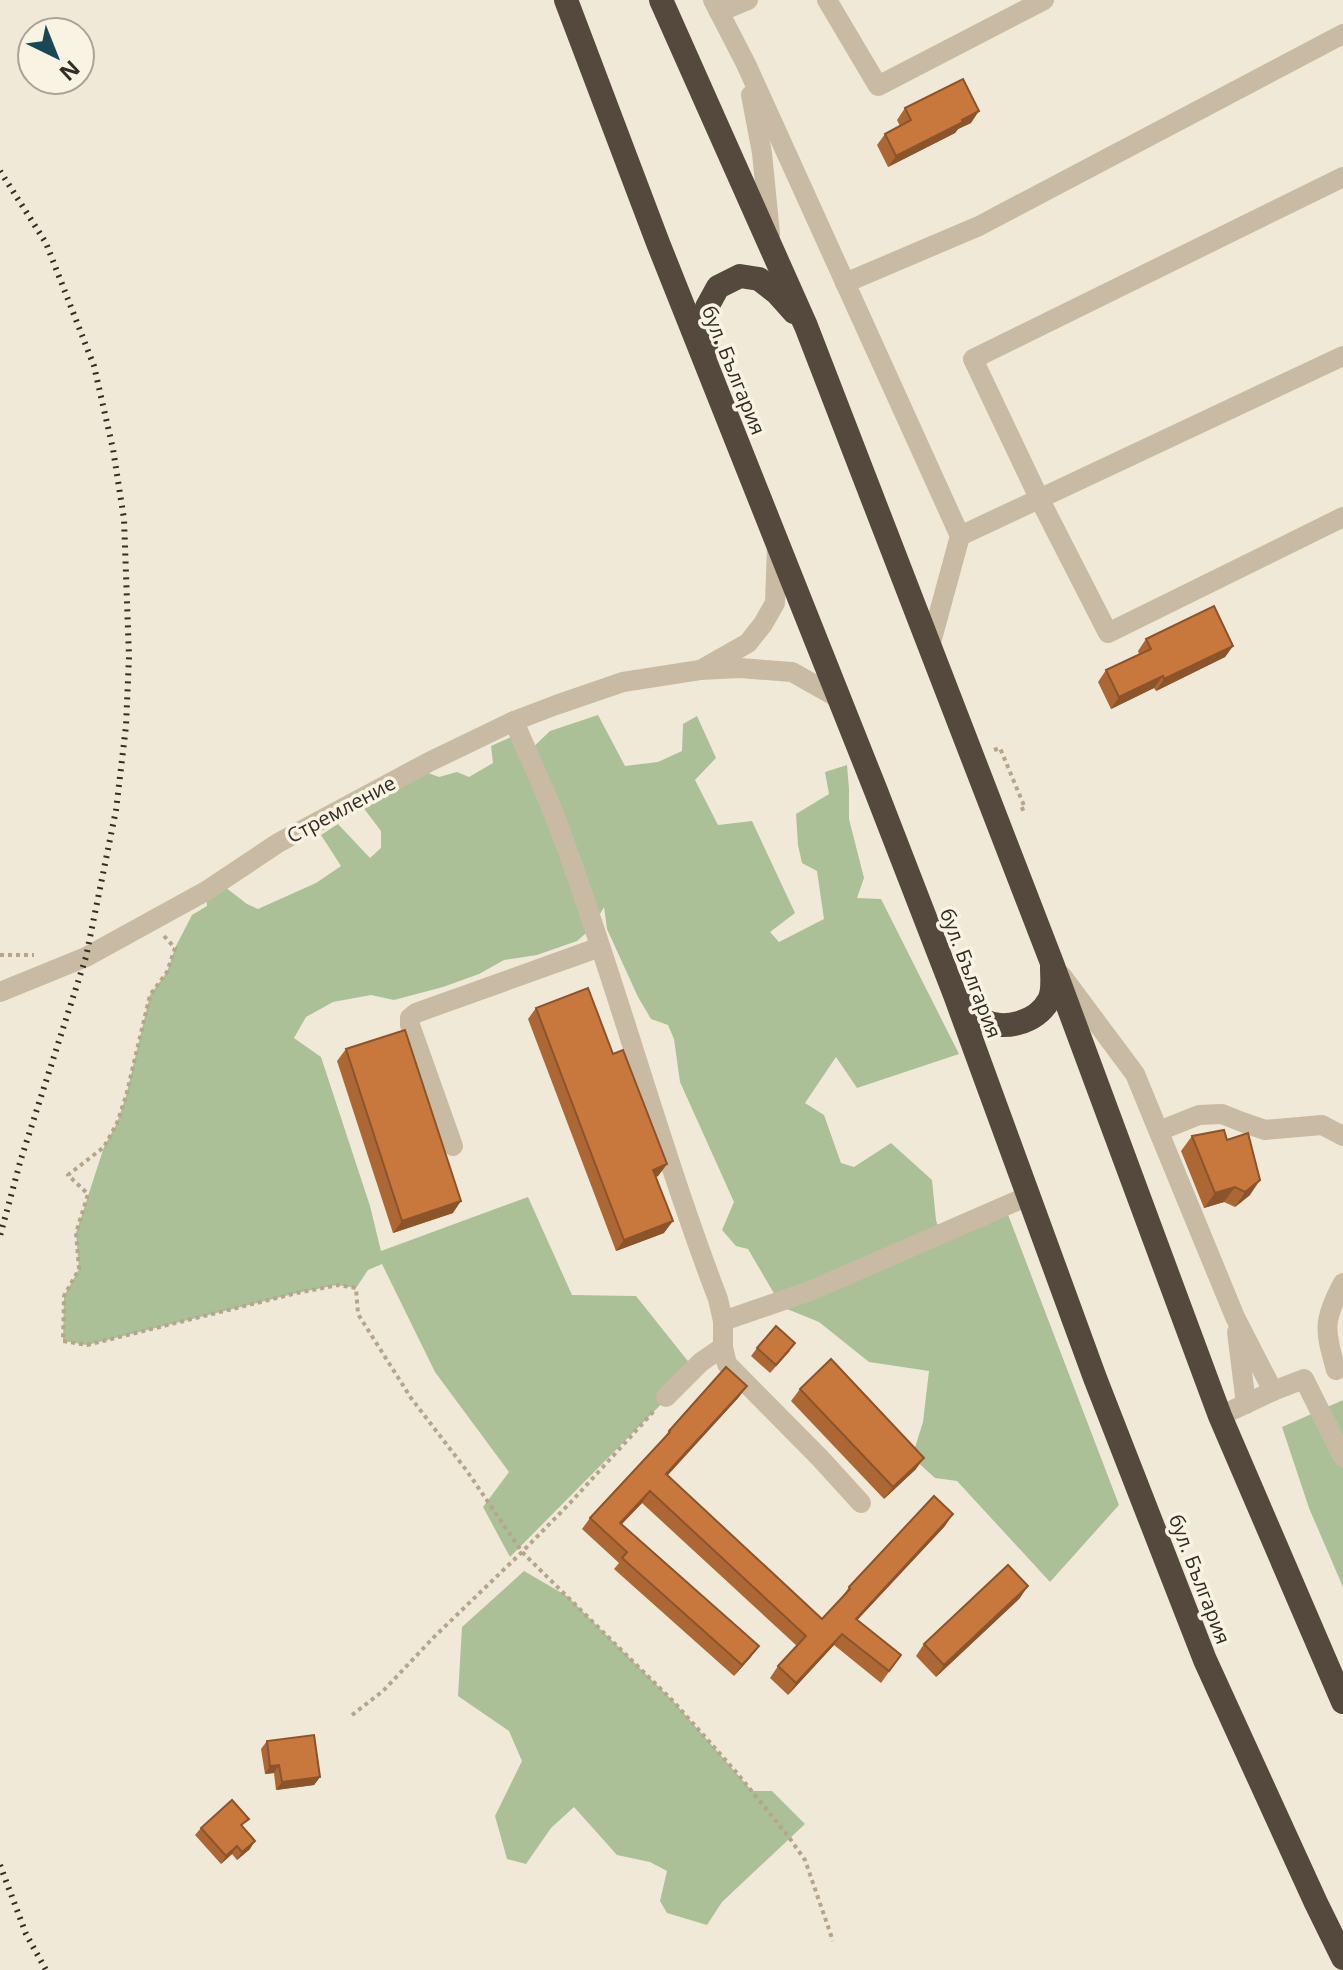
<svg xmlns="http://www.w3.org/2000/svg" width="1343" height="1970" font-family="'Open Sans',sans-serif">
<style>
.green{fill:#abc097}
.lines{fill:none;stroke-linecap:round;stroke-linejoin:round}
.path{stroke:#b5a58d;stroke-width:4;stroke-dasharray:4 4;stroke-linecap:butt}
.minor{stroke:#c9bba3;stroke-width:20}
.highway{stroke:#55483c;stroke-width:24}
.rail{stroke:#342c25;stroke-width:6;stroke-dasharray:2 6;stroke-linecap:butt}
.wall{fill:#ac6734}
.shaded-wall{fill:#8c542b}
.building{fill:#c8783d;stroke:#8c542b;stroke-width:2}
.labels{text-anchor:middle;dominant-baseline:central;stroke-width:7;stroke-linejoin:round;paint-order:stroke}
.street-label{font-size:20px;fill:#342c25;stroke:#f9f3e3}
</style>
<rect width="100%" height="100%" fill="#f1e9d7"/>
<g class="green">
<path d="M 598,715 L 625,766 L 658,762 L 682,751 L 683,724 L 697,716 L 716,758 L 695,780 L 718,825 L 752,821 L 795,913 L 770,932 L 779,942 L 824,919 L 817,871 L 802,863 L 798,845 L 796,814 L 829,794 L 825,772 L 847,765 L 849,789 L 849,819 L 864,878 L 857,898 L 881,899 L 959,1054 L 857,1088 L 836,1057 L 805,1103 L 824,1115 L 841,1163 L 854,1167 L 891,1143 L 932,1180 L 936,1220 L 942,1239 L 1007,1212 L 1119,1505 L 1050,1582 L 957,1481 L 935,1478 L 912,1457 L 923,1422 L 929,1371 L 869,1362 L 819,1322 L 782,1307 L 748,1249 L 736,1246 L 722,1230 L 734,1202 L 680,1082 L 674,1039 L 668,1025 L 651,1019 L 638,997 L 607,929 L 604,907 L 592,928 L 577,941 L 537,955 L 504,960 L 479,974 L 443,987 L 394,1000 L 371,995 L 333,1002 L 306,1017 L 294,1038 L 321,1057 L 370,1206 L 381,1251 L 528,1197 L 572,1295 L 636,1296 L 695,1370 L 510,1557 L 483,1507 L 509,1472 L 435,1372 L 382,1264 L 368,1270 L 356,1288 L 337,1285 L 297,1293 L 87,1345 L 63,1341 L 64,1296 L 79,1269 L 76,1233 L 104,1147 L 117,1123 L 126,1096 L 150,995 L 167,972 L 175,948 L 192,915 L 207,906 L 206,891 L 221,884 L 247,904 L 258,909 L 316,883 L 341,866 L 321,835 L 338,824 L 370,858 L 381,848 L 381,831 L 362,806 L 423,771 L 439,777 L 457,772 L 469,777 L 493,763 L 491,746 L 511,737 L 526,754 L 550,731 Z"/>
<path d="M 1343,1400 L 1343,1587 L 1309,1508 L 1282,1427 Z"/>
<path d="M 524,1571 L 567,1596 L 674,1702 L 752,1791 L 772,1791 L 805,1824 L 722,1902 L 707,1925 L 667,1913 L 660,1901 L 667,1871 L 650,1862 L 617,1855 L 574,1807 L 551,1828 L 526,1864 L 507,1859 L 495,1816 L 522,1761 L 509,1731 L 458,1696 L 462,1627 Z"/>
</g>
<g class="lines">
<g class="path">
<path d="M 994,750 L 1000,748 L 1025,808 L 1017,811"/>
<path d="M 164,936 L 175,948 L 167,972 L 150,995 L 126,1096 L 117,1123 L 104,1147 L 68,1175 L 88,1194 L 76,1233 L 79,1269 L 64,1296 L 63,1341 L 87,1345 L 297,1293 L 338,1285 L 356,1288 L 358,1314 L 411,1398 L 467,1471 L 522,1552 L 674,1702 L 737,1773 L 788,1836 L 805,1860 L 833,1941"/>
<path d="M 0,955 L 34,955"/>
<path d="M 352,1715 L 383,1691 L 434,1637 L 522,1552 L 571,1502 L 654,1411"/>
</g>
<g class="minor">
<path d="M 713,0 L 746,64 L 960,536 L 930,646"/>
<path d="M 827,0 L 878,86 L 1044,0"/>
<path d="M 719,12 L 748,0"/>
<path d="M 751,95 L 762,153 L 770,234"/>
<path d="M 1343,177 L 973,359 L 1039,498 L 1108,633 L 1343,517"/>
<path d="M 845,283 L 979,226 L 1343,34"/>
<path d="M 960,536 L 1343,356"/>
<path d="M 704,668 L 748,643 L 763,624 L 775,603 L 777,546"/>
<path d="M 514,721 C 530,760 549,798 563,838 C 619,991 660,1147 718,1299 L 723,1321 L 723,1347 L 727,1364 L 820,1458 L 861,1503"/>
<path d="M 1062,976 L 1135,1074 L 1235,1317 L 1273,1391"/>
<path d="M 0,992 L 86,957 L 206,891 L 278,843 L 429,762 L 514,721 L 556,705 L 623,682 L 700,670 L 740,668 L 792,672 L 840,699"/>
<path d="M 1159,1131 L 1199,1115 L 1222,1114 L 1242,1122 L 1265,1130 L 1322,1125 L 1343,1136"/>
<path d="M 453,1146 L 410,1025 L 410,1018 L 416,1013 L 600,947"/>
<path d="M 723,1321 L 810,1291 L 1028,1196"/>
<path d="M 1237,1332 L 1246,1404"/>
<path d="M 1336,1370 C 1325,1330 1322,1322 1343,1283"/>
<path d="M 666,1397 L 701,1362 L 723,1347"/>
<path d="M 1220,1416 L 1273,1391 L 1304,1379 L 1343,1457"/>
</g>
<g class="highway">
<path d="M 566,0 L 658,243 L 876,791 L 955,995 L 1095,1378 L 1205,1660 L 1316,1903 L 1343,1958"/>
<path d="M 661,0 L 806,326 L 1052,963 L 1220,1416 L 1343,1702"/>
<path d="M 706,351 L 707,307 L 718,287 L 740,276 L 759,279 L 777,293 L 794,312"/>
<path d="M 957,997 C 964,1004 972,1014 981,1019 C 1002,1032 1037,1023 1049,1000 C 1054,991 1052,978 1052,968"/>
</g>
<g class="rail">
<path d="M 0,171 L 46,243 L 94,366 L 113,449 L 124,519 L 129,657 L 126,726 L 116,810 L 86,957 L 21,1159 L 0,1236"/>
<path d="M 0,1865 L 26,1934 L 46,1970"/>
</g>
</g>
<g class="wall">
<path d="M 905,108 L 971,123 L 958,129 L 955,133 L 888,167 L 877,145 L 885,134 L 900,126 L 897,120 Z"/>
<path d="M 1146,639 L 1233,646 L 1225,657 L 1156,691 L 1154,688 L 1111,709 L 1098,682 L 1106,670 L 1139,654 L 1138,651 Z"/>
<path d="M 536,1008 L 667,1164 L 658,1176 L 656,1177 L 664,1233 L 616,1251 L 528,1019 Z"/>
<path d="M 346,1049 L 453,1213 L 393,1233 L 337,1061 Z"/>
<path d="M 1192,1136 L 1227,1140 L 1250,1195 L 1235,1207 L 1224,1202 L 1204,1208 L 1181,1151 Z"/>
<path d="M 757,1348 L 790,1351 L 770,1373 L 751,1356 Z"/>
<path d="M 800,1389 L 916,1469 L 884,1499 L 791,1401 Z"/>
<path d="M 739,1397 L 667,1475 L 822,1619 L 841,1599 L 849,1587 L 945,1526 L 857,1620 L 901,1655 L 881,1683 L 834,1645 L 788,1695 L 770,1678 L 778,1666 L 797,1646 L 642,1503 L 622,1524 L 759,1646 L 750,1658 L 734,1676 L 614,1569 L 619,1563 L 582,1529 L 590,1518 L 662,1441 L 669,1431 Z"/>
<path d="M 1020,1598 L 936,1677 L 916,1656 L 924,1644 Z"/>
<path d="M 267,1741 L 320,1777 L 314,1785 L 276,1790 L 274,1773 L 265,1774 L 261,1749 Z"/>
<path d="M 243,1827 L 250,1849 L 237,1860 L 232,1854 L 221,1864 L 195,1835 L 201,1828 Z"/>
</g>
<g class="shaded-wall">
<path d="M 979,111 L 971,123 L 958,129 L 955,133 L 888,167 L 896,156 Z"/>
<path d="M 1233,646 L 1225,657 L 1156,691 L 1164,679 Z"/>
<path d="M 1163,676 L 1154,688 L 1111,709 L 1119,697 Z"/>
<path d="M 667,1164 L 658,1176 L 645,1181 L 653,1170 Z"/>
<path d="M 1260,1180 L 1250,1195 L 1235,1207 L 1245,1192 Z"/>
<path d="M 1235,1187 L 1224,1202 L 1204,1208 L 1215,1193 Z"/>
<path d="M 461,1201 L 453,1213 L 393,1233 L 402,1221 Z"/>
<path d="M 673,1221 L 664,1233 L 616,1251 L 624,1240 Z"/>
<path d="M 747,1386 L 739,1397 L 658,1486 L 666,1474 Z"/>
<path d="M 924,1458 L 916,1469 L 884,1499 L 893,1487 Z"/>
<path d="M 650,1491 L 642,1503 L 612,1534 L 620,1523 Z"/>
<path d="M 953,1514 L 945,1526 L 848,1630 L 856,1619 Z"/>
<path d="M 1028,1586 L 1020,1598 L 936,1677 L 944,1665 Z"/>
<path d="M 842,1634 L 834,1645 L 788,1695 L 796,1683 Z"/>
<path d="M 759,1646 L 750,1658 L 734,1676 L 742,1665 Z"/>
<path d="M 279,1765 L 274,1773 L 265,1774 L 270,1766 Z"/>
<path d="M 320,1777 L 314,1785 L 276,1790 L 282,1782 Z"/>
<path d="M 255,1841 L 250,1849 L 237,1860 L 242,1852 Z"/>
<path d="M 237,1846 L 232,1854 L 221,1864 L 226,1856 Z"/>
</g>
<g class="building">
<path d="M 963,79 L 979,111 L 962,120 L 963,122 L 896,156 L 885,134 L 911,120 L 905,108 Z"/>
<path d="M 1214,606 L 1233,646 L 1164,679 L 1163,676 L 1119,697 L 1106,670 L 1151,649 L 1146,639 Z"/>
<path d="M 588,988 L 613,1054 L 623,1050 L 667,1164 L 653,1170 L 673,1221 L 624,1240 L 536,1008 Z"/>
<path d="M 405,1030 L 461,1201 L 402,1221 L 346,1049 Z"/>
<path d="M 1224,1130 L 1227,1140 L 1248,1133 L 1260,1180 L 1245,1192 L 1235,1187 L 1215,1193 L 1192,1136 Z"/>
<path d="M 776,1326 L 795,1343 L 776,1365 L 757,1348 Z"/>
<path d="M 831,1359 L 924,1458 L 893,1487 L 800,1389 Z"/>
<path d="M 726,1367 L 747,1386 L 666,1474 L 822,1619 L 850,1589 L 849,1587 L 934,1496 L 953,1514 L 856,1619 L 901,1655 L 889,1671 L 842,1634 L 796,1683 L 778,1666 L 806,1636 L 650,1491 L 620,1523 L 759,1646 L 742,1665 L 622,1558 L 627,1552 L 590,1518 L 670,1432 L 669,1431 Z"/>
<path d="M 1008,1565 L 1028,1586 L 944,1665 L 924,1644 Z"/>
<path d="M 314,1735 L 320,1777 L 282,1782 L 279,1765 L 270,1766 L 267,1741 Z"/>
<path d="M 232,1800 L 249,1819 L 241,1825 L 255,1841 L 242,1852 L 237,1846 L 226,1856 L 201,1828 Z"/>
</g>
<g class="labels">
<g class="street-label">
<text transform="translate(734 370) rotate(68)">бул. България</text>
<text transform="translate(341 809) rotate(-28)">Стремление</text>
<text transform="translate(971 973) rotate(69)">бул. България</text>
<text transform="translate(1200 1579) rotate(69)">бул. България</text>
</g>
</g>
<g transform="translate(56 56) rotate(137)"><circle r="38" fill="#f9f3e3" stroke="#aaa397" stroke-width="2"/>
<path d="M0-6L14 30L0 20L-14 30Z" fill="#1a4756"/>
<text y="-12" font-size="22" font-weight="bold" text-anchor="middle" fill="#342c25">N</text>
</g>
</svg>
